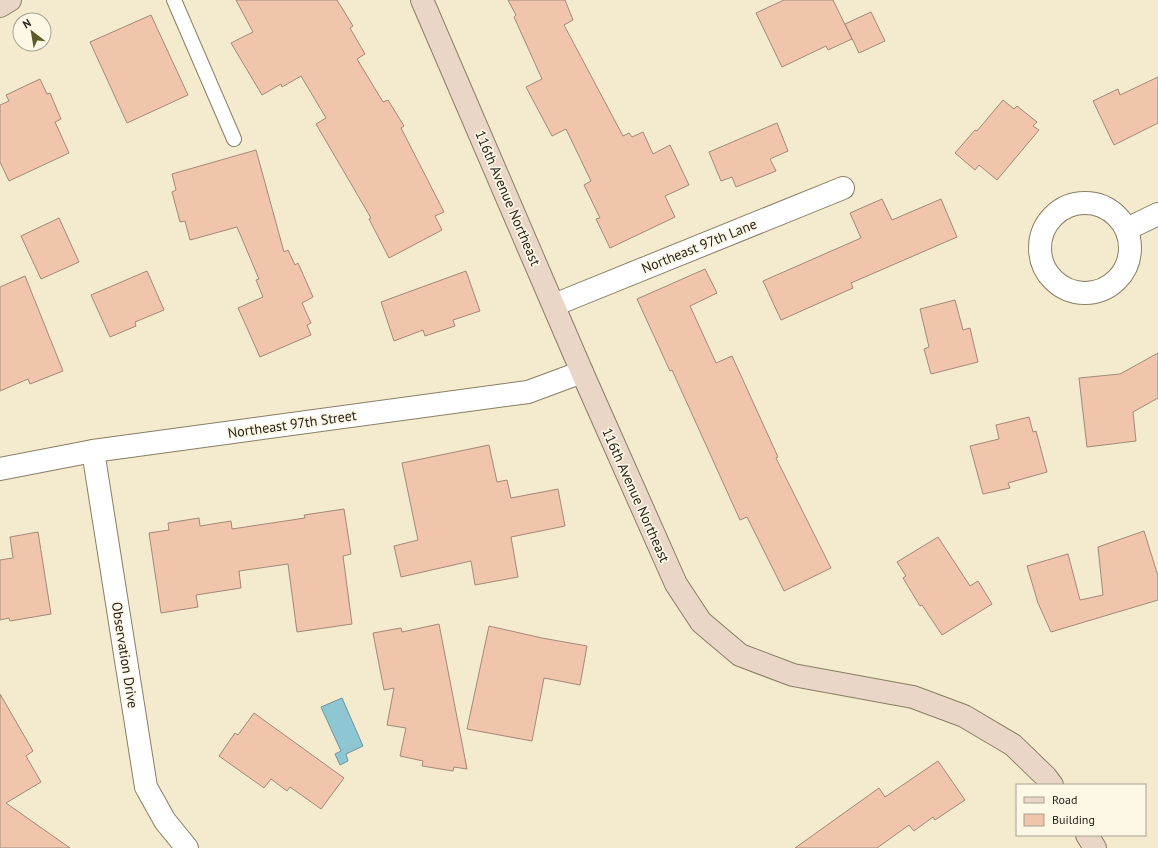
<svg xmlns="http://www.w3.org/2000/svg" width="1158" height="848" font-family="'PT Sans',sans-serif">
<style>
.water{fill:#8ec6d3;stroke:#6f959b}
.building{fill:#f0c5ab;stroke:#a38979}
.lines{fill:none;stroke-linecap:round;stroke-linejoin:round}
.lane-casing{stroke:#877e64;stroke-width:16}
.street-casing{stroke:#877e64;stroke-width:24}
.secondary-casing{stroke:#877e64;stroke-width:24}
.lane{stroke:#fff;stroke-width:14}
.street{stroke:#fff;stroke-width:22}
.secondary{stroke:#e9d6c6;stroke-width:22}
.labels{text-anchor:middle;dominant-baseline:central;stroke-width:3.5;stroke-linejoin:round;paint-order:stroke}
.street-label{font-size:14px;fill:#272319;stroke:#fdf7e6}
</style>
<rect width="100%" height="100%" fill="#f4eacd"/>
<path class="water" d="M 342,698 L 363,746 L 346,754 L 348,761 L 340,765 L 335,754 L 341,751 L 321,707 Z"/>
<g class="building">
<path d="M 236,0 L 337,0 L 353,26 L 350,28 L 365,54 L 357,59 L 383,102 L 388,100 L 404,126 L 401,128 L 444,212 L 435,216 L 442,230 L 389,258 L 369,219 L 371,218 L 316,124 L 326,118 L 301,76 L 282,87 L 281,84 L 262,95 L 231,43 L 253,32 Z"/>
<path d="M 508,0 L 565,0 L 573,20 L 564,25 L 623,136 L 629,133 L 632,137 L 643,132 L 653,154 L 670,145 L 689,185 L 665,196 L 675,217 L 610,248 L 596,219 L 600,218 L 584,185 L 591,181 L 566,129 L 552,136 L 526,87 L 542,79 L 514,17 L 516,15 Z"/>
<path d="M 784,0 L 833,0 L 852,39 L 828,50 L 826,46 L 782,67 L 756,13 Z"/>
<path d="M 871,12 L 885,41 L 859,53 L 845,24 Z"/>
<path d="M 151,15 L 188,95 L 127,123 L 90,42 Z"/>
<path d="M 1158,77 L 1158,123 L 1114,145 L 1093,101 L 1118,89 L 1120,95 Z"/>
<path d="M 40,79 L 47,94 L 50,93 L 61,119 L 55,122 L 69,153 L 9,181 L 0,162 L 0,105 L 9,101 L 6,95 Z"/>
<path d="M 1003,100 L 1014,109 L 1017,106 L 1037,122 L 1033,126 L 1039,130 L 997,180 L 979,165 L 975,170 L 955,153 L 975,130 L 977,131 Z"/>
<path d="M 777,123 L 788,151 L 770,159 L 776,171 L 736,187 L 732,177 L 721,181 L 709,152 Z"/>
<path d="M 256,150 L 284,252 L 288,250 L 295,265 L 298,263 L 313,297 L 302,303 L 311,323 L 307,325 L 311,335 L 260,357 L 238,308 L 263,297 L 256,280 L 259,279 L 237,227 L 190,240 L 185,221 L 180,222 L 172,192 L 176,190 L 172,174 Z"/>
<path d="M 882,199 L 892,220 L 941,199 L 957,237 L 851,283 L 853,288 L 781,320 L 763,281 L 861,238 L 850,213 Z"/>
<path d="M 59,218 L 79,262 L 41,279 L 21,236 Z"/>
<path d="M 705,269 L 717,293 L 690,306 L 716,363 L 732,356 L 778,457 L 776,458 L 831,568 L 784,591 L 747,517 L 740,520 L 672,370 L 670,371 L 637,299 Z"/>
<path d="M 147,271 L 164,310 L 135,322 L 136,326 L 110,337 L 91,295 Z"/>
<path d="M 466,271 L 480,311 L 453,320 L 455,326 L 425,336 L 423,330 L 394,341 L 381,302 Z"/>
<path d="M 25,276 L 63,371 L 30,384 L 28,379 L 0,391 L 0,287 Z"/>
<path d="M 955,300 L 963,330 L 970,328 L 978,362 L 931,374 L 924,349 L 929,347 L 920,309 Z"/>
<path d="M 1158,353 L 1158,398 L 1133,412 L 1136,441 L 1087,447 L 1079,378 L 1120,374 Z"/>
<path d="M 1029,417 L 1033,432 L 1036,431 L 1047,472 L 1008,483 L 1010,488 L 983,494 L 970,446 L 999,439 L 996,425 Z"/>
<path d="M 489,445 L 497,482 L 507,480 L 511,498 L 558,489 L 565,526 L 511,537 L 518,577 L 475,585 L 471,561 L 401,577 L 394,546 L 418,540 L 402,463 Z"/>
<path d="M 344,509 L 351,554 L 343,556 L 352,624 L 297,632 L 288,564 L 239,571 L 241,588 L 196,595 L 198,607 L 161,613 L 149,533 L 169,530 L 168,523 L 199,518 L 200,526 L 231,521 L 232,529 L 305,518 L 304,515 Z"/>
<path d="M 1144,531 L 1158,576 L 1158,600 L 1051,632 L 1038,603 L 1027,566 L 1068,554 L 1080,600 L 1103,595 L 1098,547 Z"/>
<path d="M 38,532 L 51,614 L 10,621 L 9,618 L 0,620 L 0,560 L 13,558 L 10,537 Z"/>
<path d="M 938,537 L 970,586 L 978,581 L 992,604 L 942,635 L 922,605 L 920,606 L 903,578 L 906,576 L 897,562 Z"/>
<path d="M 439,624 L 467,769 L 454,767 L 453,771 L 422,766 L 423,761 L 400,756 L 406,728 L 387,725 L 394,688 L 384,690 L 373,633 L 401,628 L 402,632 Z"/>
<path d="M 489,626 L 542,638 L 587,646 L 580,685 L 544,678 L 532,741 L 467,729 Z"/>
<path d="M 0,694 L 33,751 L 26,756 L 41,782 L 6,803 L 70,848 L 0,848 Z"/>
<path d="M 254,713 L 344,778 L 321,809 L 290,787 L 287,791 L 271,779 L 264,788 L 219,756 L 235,733 L 238,735 Z"/>
<path d="M 938,761 L 965,800 L 935,820 L 933,817 L 914,831 L 909,825 L 877,848 L 795,848 L 879,788 L 885,797 Z"/>
</g>
<g class="lines">
<defs>
<path id="lane" d="M 174,0 L 234,139"/>
<g id="street">
<circle cx="1085" cy="248" r="45"/>
<path d="M 1127,229 L 1158,214"/>
<path d="M 554,305 L 843,188"/>
<path d="M 93,451 L 146,787 L 165,821 L 187,848"/>
<path d="M 0,469 L 93,451 L 528,392 L 582,372"/>
</g>
<g id="secondary">
<path d="M 422,0 L 582,372 L 676,584 L 701,622 L 740,655 L 793,675 L 913,697 L 964,716 L 1013,745 L 1046,777 L 1052,785"/>
<path d="M 0,6 L 10,0"/>
<path d="M 1087,835 L 1095,848"/>
</g>
</defs>
<use href="#lane" class="lane-casing"/>
<use href="#street" class="street-casing"/>
<use href="#secondary" class="secondary-casing"/>
<use href="#lane" class="lane"/>
<use href="#street" class="street"/>
<use href="#secondary" class="secondary"/>
</g>
<g class="labels">
<g class="street-label">
<text transform="translate(508 198) rotate(67)">116th Avenue Northeast</text>
<text transform="translate(699 246) rotate(-22)">Northeast 97th Lane</text>
<text transform="translate(292 424) rotate(-8)">Northeast 97th Street</text>
<text transform="translate(636 495) rotate(66)">116th Avenue Northeast</text>
<text transform="translate(125 655) rotate(81)">Observation Drive</text>
</g>
</g>
<rect x="1016" y="784" width="130" height="52" fill="#fdf7e6" stroke="#a7a294"/>
<rect x="1024" y="797" width="20" height="6" fill="#e9d6c6" stroke="#a7a294"/>
<text x="1052" y="804" font-size="12" fill="#272319">Road</text>
<rect x="1024" y="814" width="20" height="12" fill="#f0c5ab" stroke="#a7a294"/>
<text x="1052" y="824" font-size="12" fill="#272319">Building</text>
<g transform="translate(32 32) rotate(329)"><circle r="19" fill="#fdf7e6" stroke="#a7a294"/>
<path d="M0-3L7 15L0 10L-7 15Z" fill="#5f5b28"/>
<text y="-6" font-size="11" font-weight="bold" text-anchor="middle" fill="#272319">N</text>
</g>
</svg>
